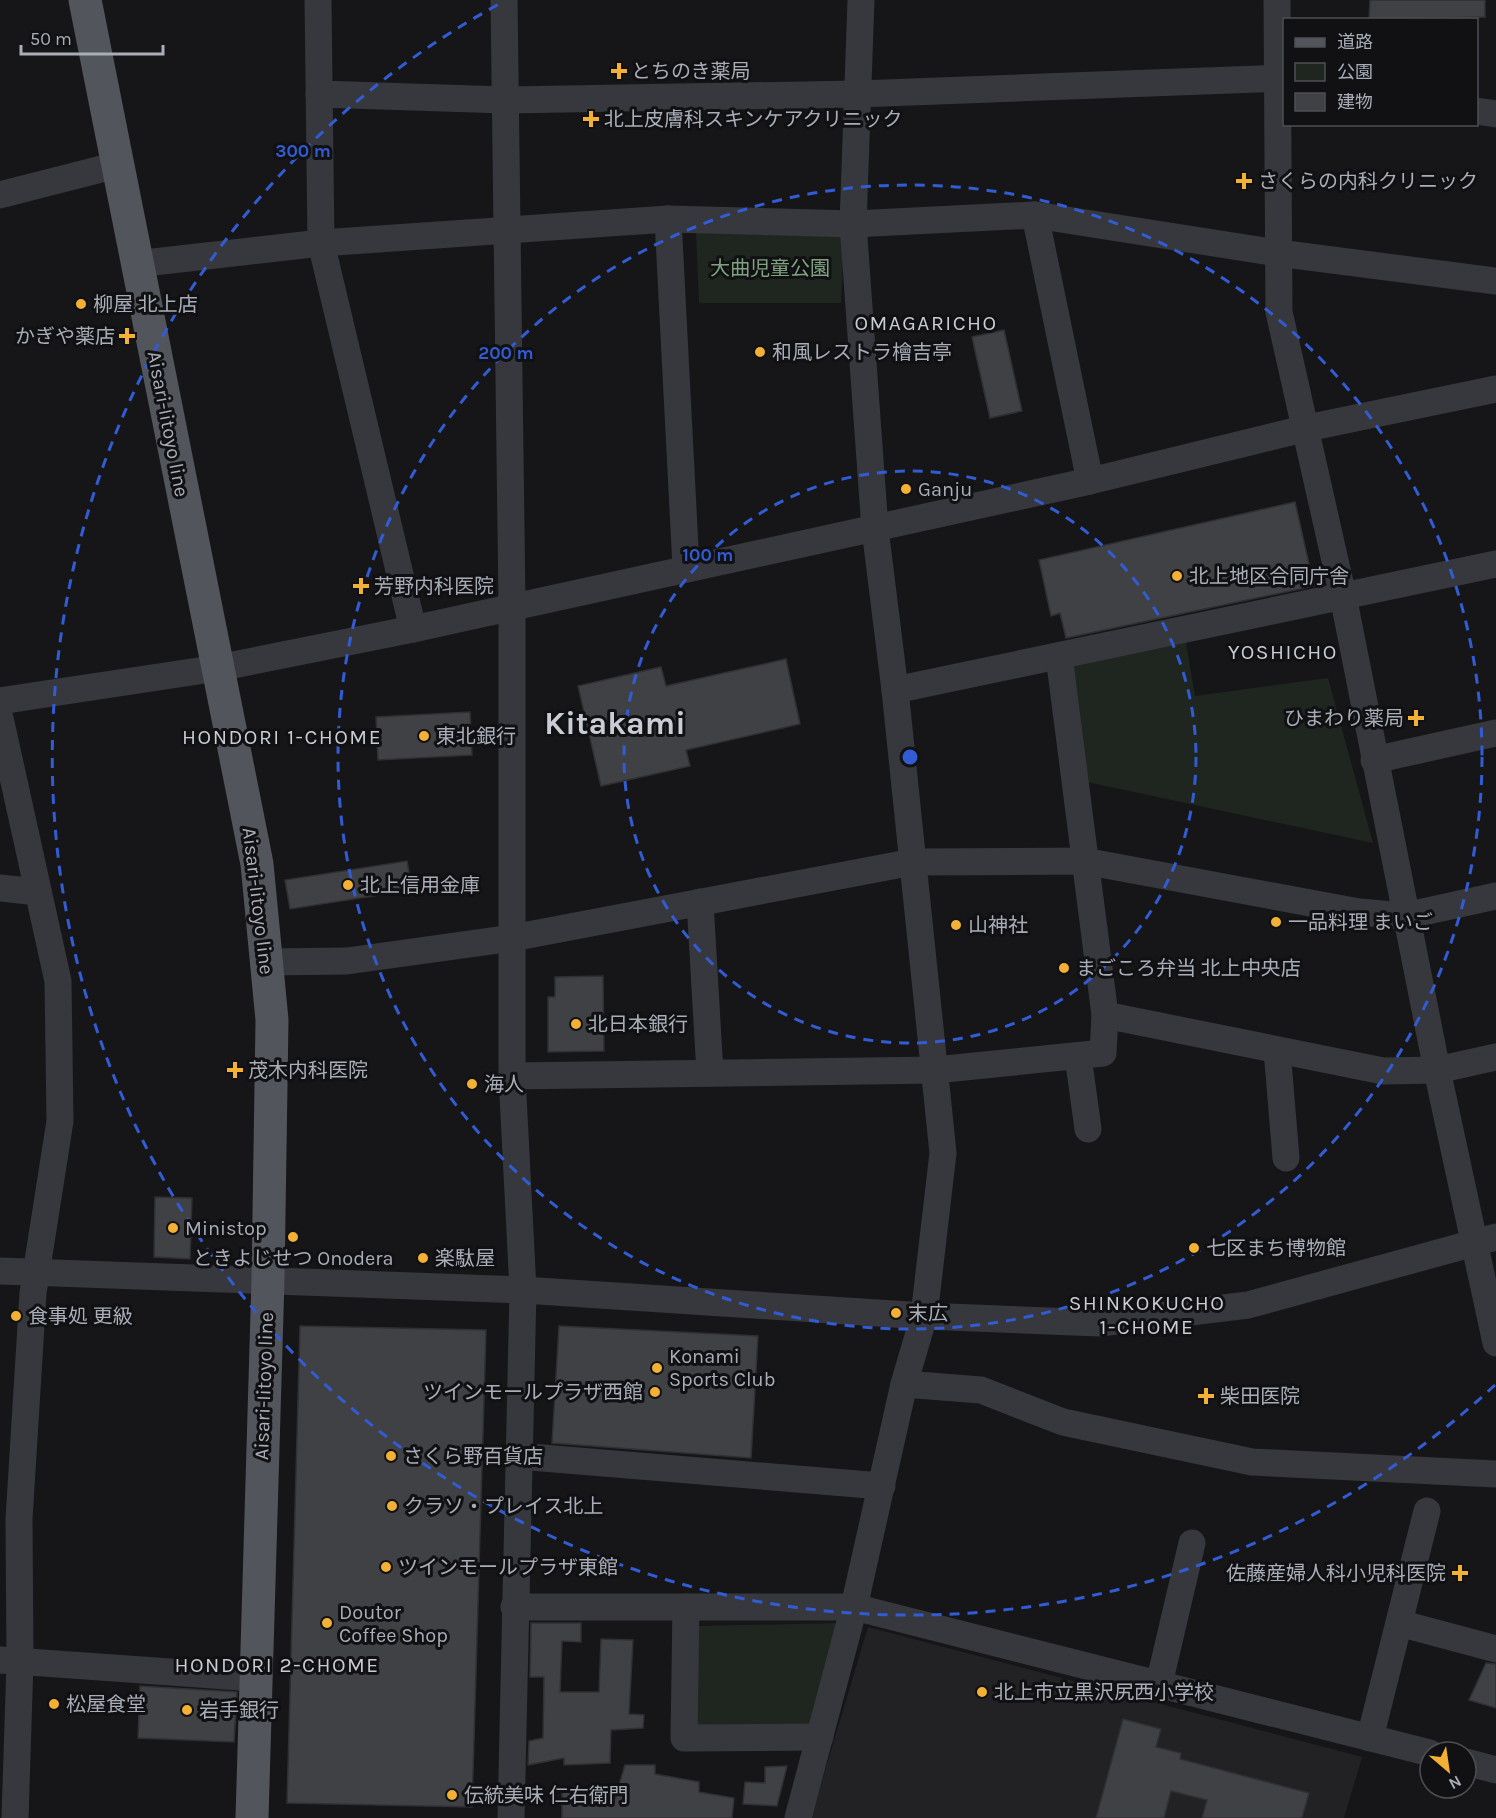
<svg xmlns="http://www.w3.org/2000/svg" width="1496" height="1818" font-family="Karla,'Noto Sans JP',sans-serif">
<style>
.built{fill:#222225}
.green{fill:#1e261f}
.building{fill:#404145;stroke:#303034;stroke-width:1.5}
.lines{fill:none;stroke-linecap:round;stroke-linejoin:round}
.minor{stroke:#37383d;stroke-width:27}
.major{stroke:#53555c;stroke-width:33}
.ring{fill:none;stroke:#325cd3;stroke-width:3;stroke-dasharray:10 8}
.poi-dot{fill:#f2b134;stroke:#111113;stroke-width:2}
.labels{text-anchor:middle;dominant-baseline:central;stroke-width:6;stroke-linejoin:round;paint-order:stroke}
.poi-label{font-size:20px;fill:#a8adb8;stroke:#111113;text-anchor:start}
.park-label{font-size:20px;fill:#7fa381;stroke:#111113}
.street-label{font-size:20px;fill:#a8adb8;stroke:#111113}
.neighbourhood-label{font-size:21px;letter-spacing:1.5px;fill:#c9ccd4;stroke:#111113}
.town-label{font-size:32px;font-weight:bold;fill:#c9ccd4;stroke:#111113}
.centre{fill:#325cd3;stroke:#111113;stroke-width:3}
.ring-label{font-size:18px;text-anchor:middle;font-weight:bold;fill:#325cd3;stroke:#111113;stroke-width:6;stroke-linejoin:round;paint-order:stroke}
</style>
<rect width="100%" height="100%" fill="#161618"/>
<path class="built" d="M 868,1627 L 1362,1757 L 1344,1818 L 811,1818 Z"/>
<g class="green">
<path d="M 844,231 L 841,303 L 699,303 L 696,233 Z"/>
<path d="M 1186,643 L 1195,696 L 1328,678 L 1373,843 L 1087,782 L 1073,665 Z"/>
<path d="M 841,1623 L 811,1730 L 696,1728 L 697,1626 Z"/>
</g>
<g class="building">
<path d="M 1370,0 L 1485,0 L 1485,17 L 1369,19 Z"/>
<path d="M 1004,330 L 1022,411 L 990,418 L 972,337 Z"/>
<path d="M 1295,502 L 1314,586 L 1066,638 L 1060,613 L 1051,616 L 1039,560 Z"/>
<path d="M 786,659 L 800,724 L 686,750 L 690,766 L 601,786 L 578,686 L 661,667 L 666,686 Z"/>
<path d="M 470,712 L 472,755 L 378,760 L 376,717 Z"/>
<path d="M 407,861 L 412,890 L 290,909 L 285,880 Z"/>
<path d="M 603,976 L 604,1051 L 548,1052 L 548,997 L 555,997 L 555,977 Z"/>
<path d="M 155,1197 L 192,1198 L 190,1259 L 154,1257 Z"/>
<path d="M 300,1326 L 486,1330 L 472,1807 L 287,1803 Z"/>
<path d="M 559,1326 L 758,1336 L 751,1458 L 552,1443 Z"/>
<path d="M 531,1623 L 581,1623 L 581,1642 L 562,1641 L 560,1692 L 599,1692 L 601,1639 L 633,1640 L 629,1714 L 644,1715 L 643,1728 L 611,1730 L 610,1763 L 564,1765 L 564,1758 L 528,1765 L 529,1741 L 543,1738 L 544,1677 L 530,1677 Z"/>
<path d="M 1486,1663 L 1496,1664 L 1496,1708 L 1469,1700 Z"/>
<path d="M 140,1686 L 237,1692 L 234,1742 L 138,1738 Z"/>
<path d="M 1123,1719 L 1161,1729 L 1156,1747 L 1181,1753 L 1180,1759 L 1309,1793 L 1302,1818 L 1202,1818 L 1207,1800 L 1171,1791 L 1164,1818 L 1096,1818 Z"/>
<path d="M 625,1765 L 655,1765 L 655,1774 L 699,1782 L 699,1792 L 734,1798 L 732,1818 L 562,1818 L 562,1792 L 587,1793 L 587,1797 L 615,1799 Z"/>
<path d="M 787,1766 L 777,1806 L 743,1804 L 745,1782 L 765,1783 L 765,1767 Z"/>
</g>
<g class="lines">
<g class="minor">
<path d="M 318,0 L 321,243 L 413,629"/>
<path d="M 504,0 L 512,605 L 512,1076 L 523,1290 L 511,1818"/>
<path d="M 1277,0 L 1279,312 L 1343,596 L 1437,1070 L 1496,1343"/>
<path d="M 319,94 L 505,100 L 858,94 L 1284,78"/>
<path d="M 1476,111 L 1496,114"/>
<path d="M 0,195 L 117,165"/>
<path d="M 1035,215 L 1090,481"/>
<path d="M 668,219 L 686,567"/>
<path d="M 136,264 L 321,243 L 668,219 L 853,224 L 1035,215 L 1278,253 L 1496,281"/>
<path d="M 895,690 L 1496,564"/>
<path d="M 0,701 L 218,668 L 413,629 L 1090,481 L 1307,428 L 1496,389"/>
<path d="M 0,718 L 58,981 L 60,1121 L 33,1293 L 19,1519 L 20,1662 L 15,1818"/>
<path d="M 1374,760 L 1496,733"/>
<path d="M 0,888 L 38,892"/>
<path d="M 700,902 L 710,1073"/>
<path d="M 266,962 L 347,961 L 512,938 L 913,862 L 1084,861 L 1359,912 L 1405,916 L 1496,896"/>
<path d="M 1105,1015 L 1383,1071 L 1437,1070 L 1496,1057"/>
<path d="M 1277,1050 L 1286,1158"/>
<path d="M 1078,1056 L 1088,1129"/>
<path d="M 512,1076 L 935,1070 L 1103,1053 L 1105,1015 L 1059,656"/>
<path d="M 0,1271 L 523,1290 L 924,1316 L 1100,1323 L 1248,1305 L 1496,1237"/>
<path d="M 904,1384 L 981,1390 L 1063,1422 L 1252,1462 L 1496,1474"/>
<path d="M 518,1456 L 882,1486"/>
<path d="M 514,1607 L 854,1607 L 1430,1753"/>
<path d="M 686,1607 L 684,1738 L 820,1737"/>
<path d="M 1399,1623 L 1496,1649"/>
<path d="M 0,1660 L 255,1678"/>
<path d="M 1159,1684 L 1192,1543"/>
<path d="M 1370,1738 L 1427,1511"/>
<path d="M 1466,1762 L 1496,1770"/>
<path d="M 798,1818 L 854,1607 L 904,1384 L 924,1316 L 943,1153 L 895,690 L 875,529 L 853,224 L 861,0"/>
</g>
<path class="major" d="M 85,0 L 257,864 L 272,1020 L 268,1279 L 252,1818"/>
</g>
<g class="ring">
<circle cx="910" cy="757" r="286"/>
<circle cx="910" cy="757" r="572"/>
<path d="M1495 1385A858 858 0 1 1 501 3"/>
</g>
<g class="poi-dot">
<path d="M616 62h6v6h6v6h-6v6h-6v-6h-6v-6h6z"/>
<path d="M588 110h6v6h6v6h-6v6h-6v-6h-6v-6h6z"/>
<path d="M1241 172h6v6h6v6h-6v6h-6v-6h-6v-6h6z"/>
<circle cx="81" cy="304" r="6"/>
<path d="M124 327h6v6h6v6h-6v6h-6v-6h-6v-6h6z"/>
<circle cx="760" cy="352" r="6"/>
<circle cx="906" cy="489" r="6"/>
<circle cx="1177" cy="576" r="6"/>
<path d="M358 577h6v6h6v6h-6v6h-6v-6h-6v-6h6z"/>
<path d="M1413 709h6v6h6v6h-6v6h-6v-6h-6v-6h6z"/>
<circle cx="424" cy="736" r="6"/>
<circle cx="348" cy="885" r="6"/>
<circle cx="1276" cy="922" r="6"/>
<circle cx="956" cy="925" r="6"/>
<circle cx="1064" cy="968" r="6"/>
<circle cx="576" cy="1024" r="6"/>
<path d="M232 1061h6v6h6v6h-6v6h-6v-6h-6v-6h6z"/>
<circle cx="472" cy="1084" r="6"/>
<circle cx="173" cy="1228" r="6"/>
<circle cx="293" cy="1237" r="6"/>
<circle cx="1194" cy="1248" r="6"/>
<circle cx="423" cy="1258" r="6"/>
<circle cx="896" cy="1313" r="6"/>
<circle cx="16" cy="1316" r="6"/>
<circle cx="657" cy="1368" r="6"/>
<circle cx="655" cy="1392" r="6"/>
<path d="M1203 1387h6v6h6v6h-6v6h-6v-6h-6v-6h6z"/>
<circle cx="391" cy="1456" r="6"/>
<circle cx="392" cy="1506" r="6"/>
<circle cx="386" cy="1567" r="6"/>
<path d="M1457 1564h6v6h6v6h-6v6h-6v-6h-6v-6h6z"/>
<circle cx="327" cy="1623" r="6"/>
<circle cx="982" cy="1692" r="6"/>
<circle cx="54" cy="1704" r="6"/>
<circle cx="187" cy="1710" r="6"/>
<circle cx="452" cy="1795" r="6"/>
</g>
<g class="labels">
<g class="poi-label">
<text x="631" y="71">とちのき薬局</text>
<text x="604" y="119">北上皮膚科スキンケアクリニック</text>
<text x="1258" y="181">さくらの内科クリニック</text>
<text x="93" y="304">柳屋 北上店</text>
<text x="115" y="336" text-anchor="end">かぎや薬店</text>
<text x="772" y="352">和風レストラ檜吉亭</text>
<text x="918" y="489">Ganju</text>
<text x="1189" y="576">北上地区合同庁舎</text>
<text x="374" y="586">芳野内科医院</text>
<text x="1404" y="718" text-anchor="end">ひまわり薬局</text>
<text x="436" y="736">東北銀行</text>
<text x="360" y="885">北上信用金庫</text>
<text x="1288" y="922">一品料理 まいご</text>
<text x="968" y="925">山神社</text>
<text x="1076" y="968">まごころ弁当 北上中央店</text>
<text x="588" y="1024">北日本銀行</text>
<text x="248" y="1070">茂木内科医院</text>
<text x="484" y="1084">海人</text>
<text x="185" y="1228">Ministop</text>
<text x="1206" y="1248">七区まち博物館</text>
<text x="293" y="1258" text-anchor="middle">ときよじせつ Onodera</text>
<text x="435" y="1258">楽駄屋</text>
<text x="908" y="1313">末広</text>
<text x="28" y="1316">食事処 更級</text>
<text x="669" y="1356">Konami<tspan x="669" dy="23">Sports Club</tspan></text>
<text x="643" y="1392" text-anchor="end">ツインモールプラザ西館</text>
<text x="1220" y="1396">柴田医院</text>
<text x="403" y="1456">さくら野百貨店</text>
<text x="404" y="1506">クラソ・プレイス北上</text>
<text x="398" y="1567">ツインモールプラザ東館</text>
<text x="1446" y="1573" text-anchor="end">佐藤産婦人科小児科医院</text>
<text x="339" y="1612">Doutor<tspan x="339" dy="23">Coffee Shop</tspan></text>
<text x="994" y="1692">北上市立黒沢尻西小学校</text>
<text x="66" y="1704">松屋食堂</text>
<text x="199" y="1710">岩手銀行</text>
<text x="464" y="1795">伝統美味 仁右衛門</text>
</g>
<g class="park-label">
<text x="770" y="268">大曲児童公園</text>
</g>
<g class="street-label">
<text transform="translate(168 424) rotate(79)">Aisari-Iitoyo line</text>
<text transform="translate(258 901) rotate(83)">Aisari-Iitoyo line</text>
<text transform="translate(264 1386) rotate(-88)">Aisari-Iitoyo line</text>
</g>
<g class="neighbourhood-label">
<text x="926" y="323">OMAGARICHO</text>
<text x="1283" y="652">YOSHICHO</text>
<text x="282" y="737">HONDORI 1-CHOME</text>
<text x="1147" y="1303">SHINKOKUCHO<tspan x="1147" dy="24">1-CHOME</tspan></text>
<text x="277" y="1665">HONDORI 2-CHOME</text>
</g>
<g class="town-label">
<text x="615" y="723">Kitakami</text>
</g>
</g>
<circle cx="910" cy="757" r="9" class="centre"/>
<g class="ring-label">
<text x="303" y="157">300 m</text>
<text x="506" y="359">200 m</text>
<text x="708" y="561">100 m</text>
</g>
<rect x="1283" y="18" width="195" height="108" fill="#111113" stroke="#4d4f55" stroke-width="1.5"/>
<rect x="1295" y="38" width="30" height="9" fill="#53555c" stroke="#4d4f55" stroke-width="1.5"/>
<text x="1337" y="48" font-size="18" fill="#a8adb8">道路</text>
<rect x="1295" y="63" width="30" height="18" fill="#1e261f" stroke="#4d4f55" stroke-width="1.5"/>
<text x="1337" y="78" font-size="18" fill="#a8adb8">公園</text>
<rect x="1295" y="93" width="30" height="18" fill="#404145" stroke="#4d4f55" stroke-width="1.5"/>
<text x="1337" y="108" font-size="18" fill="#a8adb8">建物</text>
<g transform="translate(1448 1770) rotate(151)"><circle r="28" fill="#111113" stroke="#4d4f55" stroke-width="1.5"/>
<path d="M0-4.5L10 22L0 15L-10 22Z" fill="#f2b134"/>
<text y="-9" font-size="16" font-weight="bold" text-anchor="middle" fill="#a8adb8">N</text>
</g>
<path d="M21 45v9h142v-9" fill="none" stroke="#a8adb8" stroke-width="3"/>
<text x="30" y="45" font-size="18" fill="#a8adb8" stroke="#111113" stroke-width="4.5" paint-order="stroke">50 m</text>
</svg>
